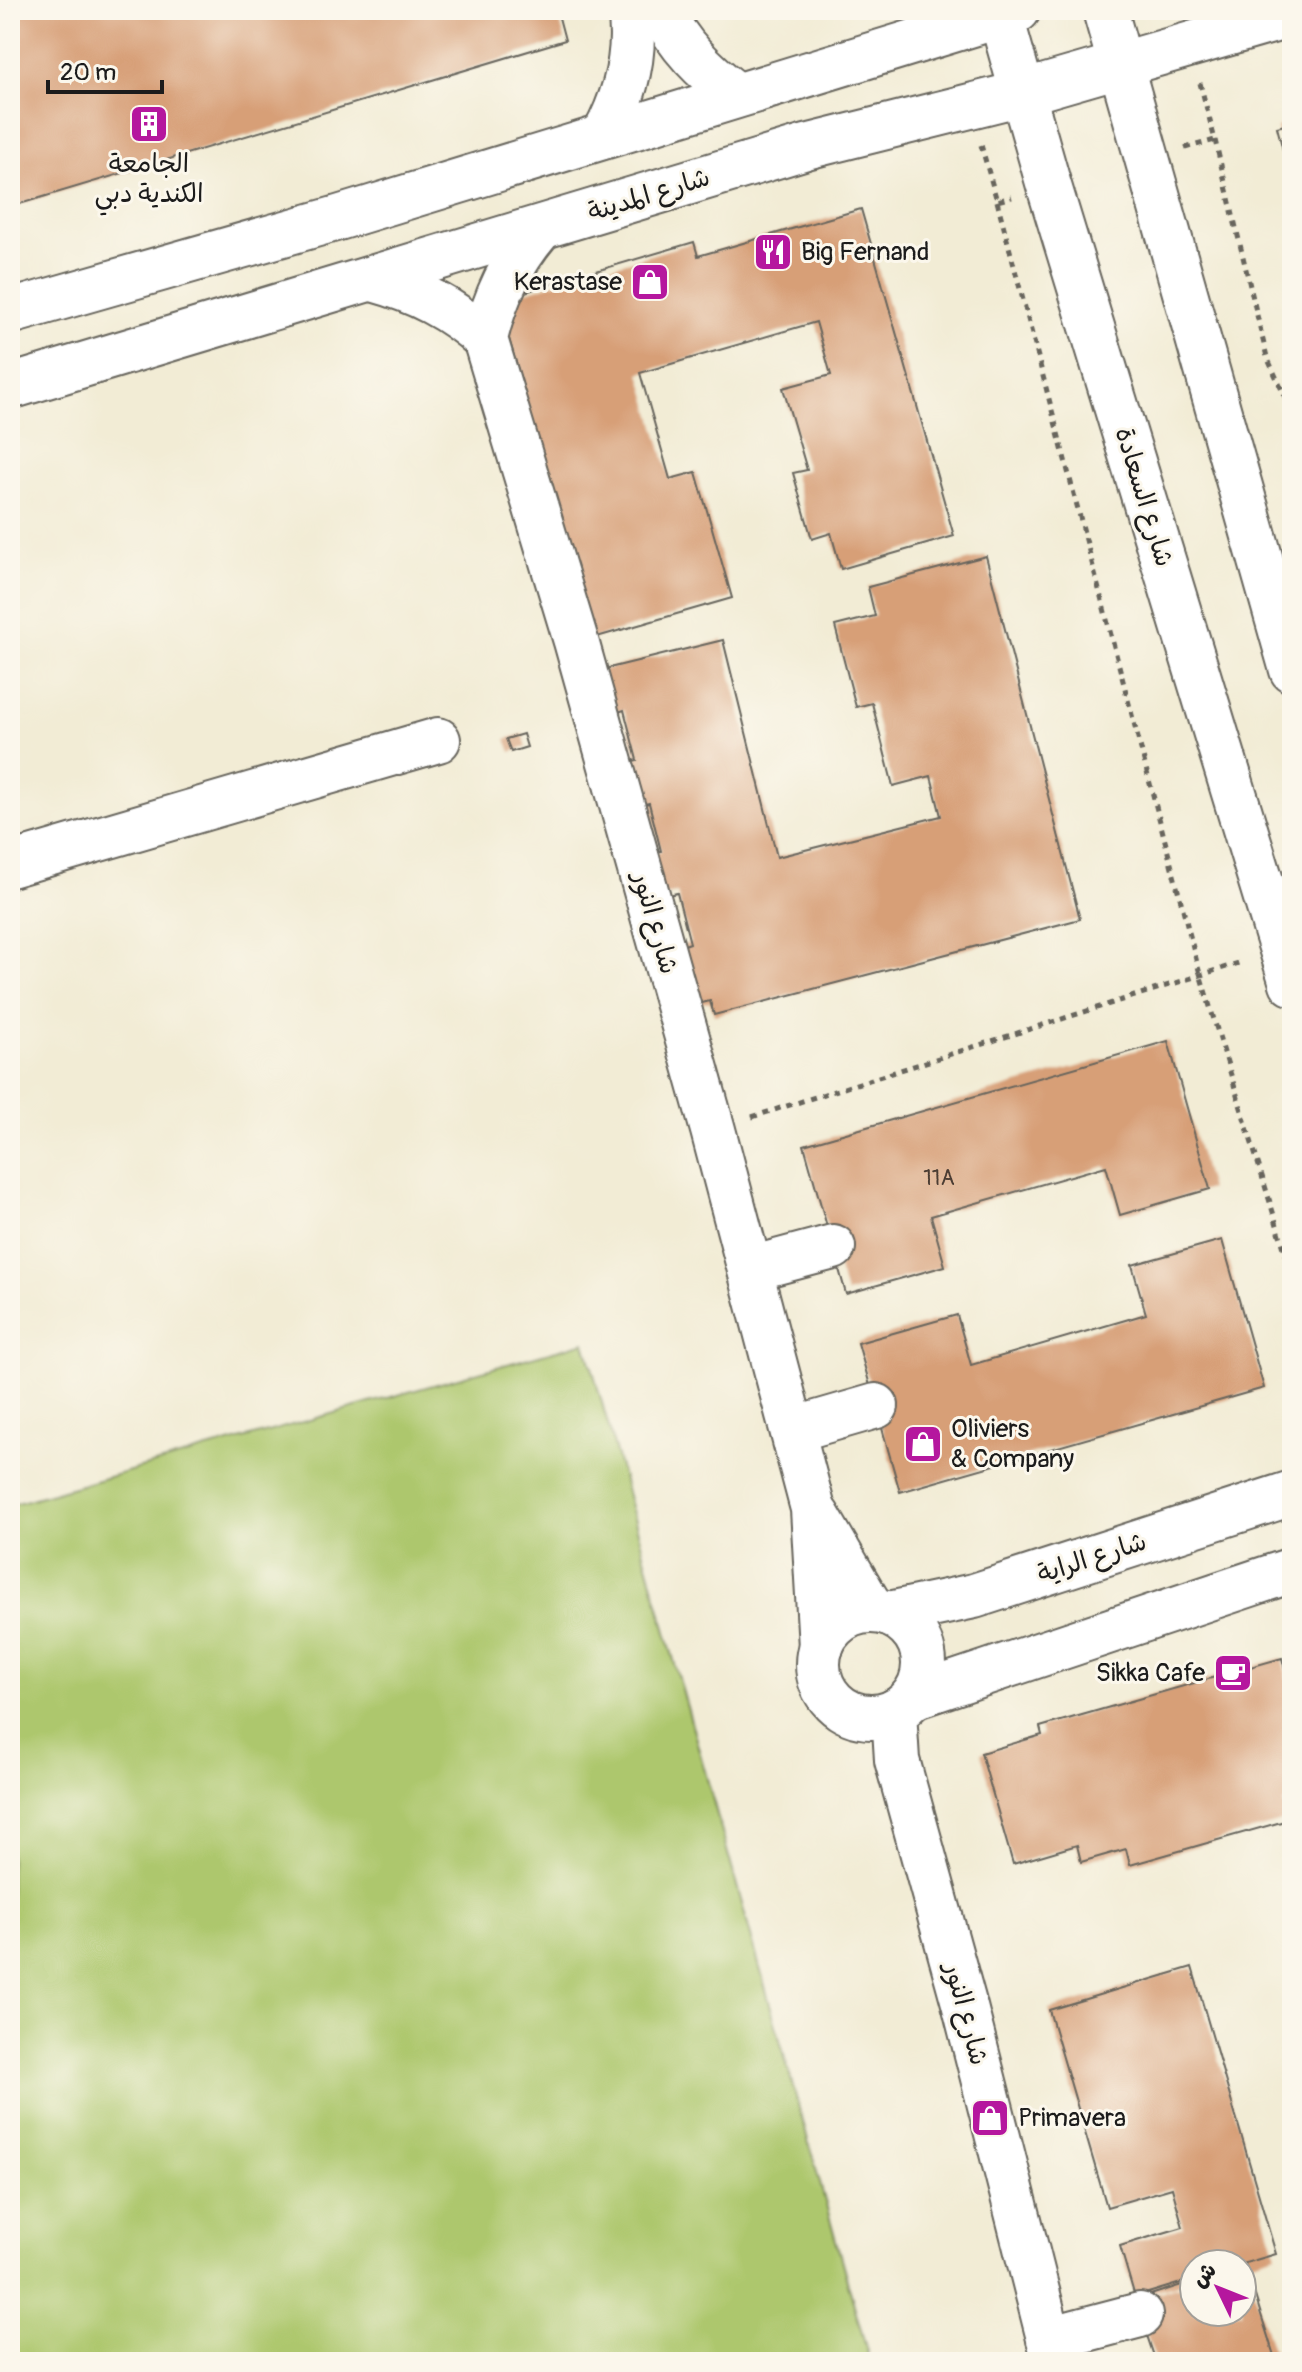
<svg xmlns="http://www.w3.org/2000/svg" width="1302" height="2372" font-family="Pangolin,'Playpen Sans Arabic',sans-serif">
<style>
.green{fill:#adc76d;stroke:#647244;stroke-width:2}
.building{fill:#d79f77}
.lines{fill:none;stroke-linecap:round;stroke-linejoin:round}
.minor-casing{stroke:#67655d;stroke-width:48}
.path{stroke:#67655d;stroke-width:5;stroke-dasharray:6 6;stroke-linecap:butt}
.minor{stroke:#fff;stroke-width:44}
.labels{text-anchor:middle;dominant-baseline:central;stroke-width:6;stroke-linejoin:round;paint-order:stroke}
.number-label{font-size:22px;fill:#4b3d33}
.poi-label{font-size:26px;fill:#1c1c1c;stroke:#fbf7ec;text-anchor:start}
.street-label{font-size:26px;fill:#1c1c1c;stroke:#fbf7ec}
</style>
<rect width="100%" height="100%" fill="#fbf7ec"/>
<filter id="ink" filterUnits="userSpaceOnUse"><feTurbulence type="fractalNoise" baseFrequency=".0125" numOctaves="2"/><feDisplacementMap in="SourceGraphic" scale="16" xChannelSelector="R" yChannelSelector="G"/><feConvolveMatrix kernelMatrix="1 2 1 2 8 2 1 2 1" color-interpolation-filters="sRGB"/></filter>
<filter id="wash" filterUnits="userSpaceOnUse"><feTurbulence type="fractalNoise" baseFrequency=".006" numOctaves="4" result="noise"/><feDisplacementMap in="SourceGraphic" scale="32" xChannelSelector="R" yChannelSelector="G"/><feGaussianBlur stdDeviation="1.8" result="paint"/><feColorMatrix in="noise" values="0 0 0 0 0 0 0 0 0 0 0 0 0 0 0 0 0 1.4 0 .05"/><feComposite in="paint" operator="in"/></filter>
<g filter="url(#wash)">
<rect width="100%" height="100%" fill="#f2ecd5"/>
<path class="green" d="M 585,1342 L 870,2362 L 10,2362 L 10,1505 Z"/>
<g id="blocks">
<g class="building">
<path d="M 10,10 L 557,10 L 565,40 L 10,207 Z"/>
<path d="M 1292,123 L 1292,181 L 1291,181 L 1277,127 Z"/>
<path d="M 861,209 L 954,536 L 841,569 L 831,533 L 812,539 L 793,473 L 807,470 L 783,388 L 831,375 L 816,322 L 640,373 L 670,479 L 696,472 L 732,598 L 583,641 L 515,401 L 526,398 L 498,300 L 694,242 L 698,256 Z"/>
<path d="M 986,556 L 1080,919 L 714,1015 L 710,1001 L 694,1005 L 679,947 L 690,943 L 677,893 L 660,897 L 649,854 L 661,851 L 649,803 L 637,806 L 626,763 L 637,760 L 624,710 L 612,714 L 601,670 L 723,640 L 777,857 L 941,816 L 931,776 L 893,786 L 872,703 L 856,707 L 835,626 L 875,616 L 868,587 Z"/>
<path d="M 523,734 L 527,747 L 511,752 L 506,739 Z"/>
<path d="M 1168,1041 L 1210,1189 L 1120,1215 L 1106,1166 L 931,1216 L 945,1266 L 846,1294 L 804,1145 Z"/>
<path d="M 1222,1240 L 1264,1388 L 900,1492 L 858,1343 L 957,1315 L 971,1365 L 1146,1314 L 1132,1265 Z"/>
<path d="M 1282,1658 L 1289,1685 L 1292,1684 L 1292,1800 L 1283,1803 L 1288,1820 L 1130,1865 L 1126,1849 L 1081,1862 L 1077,1845 L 1013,1864 L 981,1753 L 1042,1735 L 1040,1727 Z"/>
<path d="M 1192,1967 L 1276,2254 L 1242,2264 L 1194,2264 L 1194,2279 L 1135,2297 L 1120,2246 L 1183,2227 L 1172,2188 L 1107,2207 L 1049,2010 Z"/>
<path d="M 1245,2264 L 1276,2362 L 1156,2362 L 1135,2300 L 1194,2281 L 1194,2312 L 1242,2312 L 1242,2265 Z"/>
</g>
</g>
</g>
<g filter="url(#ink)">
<use href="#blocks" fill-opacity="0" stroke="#67655d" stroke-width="2"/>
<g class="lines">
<defs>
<g id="minor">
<path d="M 662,10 C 677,45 706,72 736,95"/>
<path d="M 999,10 L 1049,186 L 1292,983"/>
<path d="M 1105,10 L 1292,670"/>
<path d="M 604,136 C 625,97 637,55 630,10"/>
<path d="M 539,230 C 511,263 495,297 485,339 L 576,641 L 713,1130 L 813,1509 L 821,1647"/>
<path d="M 373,279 C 417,291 452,309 485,339"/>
<path d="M 10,312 L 335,219 L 1018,10"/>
<path d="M 10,387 L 806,147 L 1022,93 L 1292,15"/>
<path d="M 10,865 L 438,740"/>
<path d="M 750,1269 L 833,1247"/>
<path d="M 793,1430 L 876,1406"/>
<path d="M 817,1515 L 873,1611"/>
<circle cx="871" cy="1664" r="53"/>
<path d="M 889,1614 L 974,1596 L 1292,1493"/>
<path d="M 913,1697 L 1292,1570"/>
<path d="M 894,1712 L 897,1760 L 964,2003 L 1055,2362"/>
<path d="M 1049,2339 L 1140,2315"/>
</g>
</defs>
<use href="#minor" class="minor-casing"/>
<g class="path">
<path d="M 1215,140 L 1267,357 L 1292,412"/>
<path d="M 981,145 L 997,201 L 1012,197"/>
<path d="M 1185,148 L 1215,140 L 1200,83"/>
<path d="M 997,201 L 1200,974 L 1292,1274"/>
<path d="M 752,1117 L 1242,962"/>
</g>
<use href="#minor" class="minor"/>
</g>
</g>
<defs>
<symbol id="building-square" viewBox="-11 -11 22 22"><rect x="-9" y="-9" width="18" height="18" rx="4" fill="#b5179e" stroke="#fbf7ec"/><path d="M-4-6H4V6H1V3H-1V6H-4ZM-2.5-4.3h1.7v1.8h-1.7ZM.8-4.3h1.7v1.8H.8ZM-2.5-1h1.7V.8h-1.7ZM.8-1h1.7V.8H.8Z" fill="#fff"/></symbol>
<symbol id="restaurant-square" viewBox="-11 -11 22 22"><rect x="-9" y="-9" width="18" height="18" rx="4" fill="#b5179e" stroke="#fbf7ec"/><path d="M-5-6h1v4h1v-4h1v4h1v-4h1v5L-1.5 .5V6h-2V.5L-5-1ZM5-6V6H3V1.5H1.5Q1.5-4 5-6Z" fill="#fff"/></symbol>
<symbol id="shop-square" viewBox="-11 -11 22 22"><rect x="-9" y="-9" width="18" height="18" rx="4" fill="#b5179e" stroke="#fbf7ec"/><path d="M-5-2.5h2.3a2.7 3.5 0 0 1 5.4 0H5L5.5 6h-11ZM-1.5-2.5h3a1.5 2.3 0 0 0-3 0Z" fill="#fff"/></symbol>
<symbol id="cafe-square" viewBox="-11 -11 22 22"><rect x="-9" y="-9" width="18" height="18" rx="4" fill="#b5179e" stroke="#fbf7ec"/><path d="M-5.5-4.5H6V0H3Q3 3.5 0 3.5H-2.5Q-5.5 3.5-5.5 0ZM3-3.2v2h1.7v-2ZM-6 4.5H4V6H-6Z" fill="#fff"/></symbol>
</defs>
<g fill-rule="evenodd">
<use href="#building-square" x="127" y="102" width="44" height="44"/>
<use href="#restaurant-square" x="751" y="230" width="44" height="44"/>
<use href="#shop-square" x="628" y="260" width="44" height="44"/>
<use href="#shop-square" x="901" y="1422" width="44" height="44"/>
<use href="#cafe-square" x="1211" y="1651" width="44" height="44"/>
<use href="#shop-square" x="968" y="2096" width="44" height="44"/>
</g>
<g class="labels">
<g class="number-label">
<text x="939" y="1178">11A</text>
</g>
<g class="poi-label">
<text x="149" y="164" text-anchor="middle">الجامعة<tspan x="149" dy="30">الكندية دبي</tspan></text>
<text x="801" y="252">Big Fernand</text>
<text x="622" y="282" text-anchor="end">Kerastase</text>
<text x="951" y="1429">Oliviers<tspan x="951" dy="30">&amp; Company</tspan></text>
<text x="1205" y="1673" text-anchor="end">Sikka Cafe</text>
<text x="1018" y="2118">Primavera</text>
</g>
<g class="street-label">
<text transform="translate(649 195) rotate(-17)">شارع المدينة</text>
<text transform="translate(1144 497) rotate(73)">شارع السعادة</text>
<text transform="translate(655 923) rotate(74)">شارع النور</text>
<text transform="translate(1092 1558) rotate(-18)">شارع الراية</text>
<text transform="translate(966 2014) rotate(75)">شارع النور</text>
</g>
</g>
<rect width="1302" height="2372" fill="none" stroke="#fbf7ec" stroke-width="40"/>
<g transform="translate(1218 2288) rotate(313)"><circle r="38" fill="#fbf7ec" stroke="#a29f99" stroke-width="2"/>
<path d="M0-6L14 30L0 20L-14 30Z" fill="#b5179e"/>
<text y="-12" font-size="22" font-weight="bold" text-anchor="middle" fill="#1c1c1c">ش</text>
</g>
<path d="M48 80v12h114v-12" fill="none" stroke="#1c1c1c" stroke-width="4"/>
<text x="60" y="80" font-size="24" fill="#1c1c1c" stroke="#fbf7ec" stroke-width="6" paint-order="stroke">20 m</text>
</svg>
